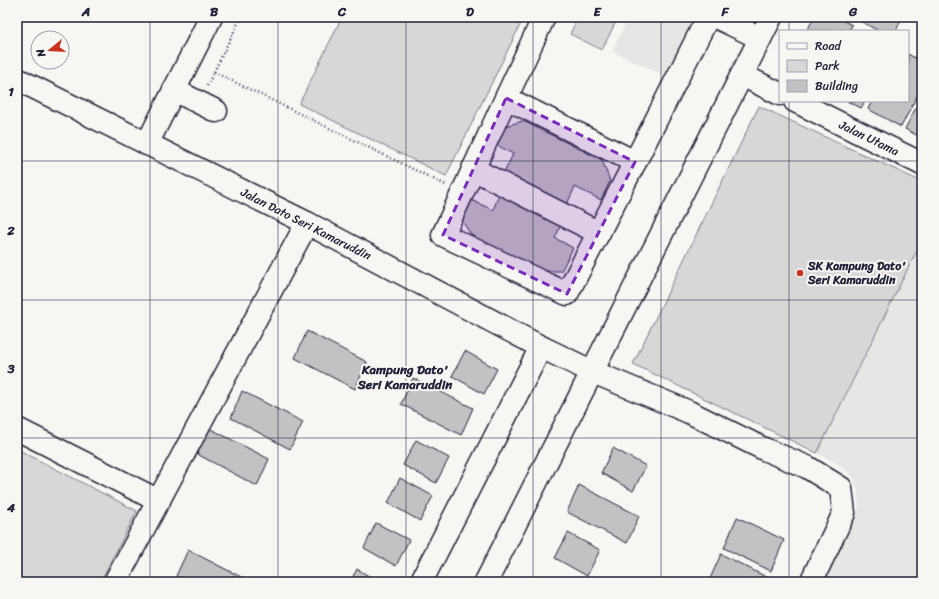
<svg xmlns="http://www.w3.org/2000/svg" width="939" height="599" font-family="Sriracha,sans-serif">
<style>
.built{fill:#e6e6e4}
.green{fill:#d7d7d7;stroke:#7c7c89}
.building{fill:#c2c2c4;stroke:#22223b}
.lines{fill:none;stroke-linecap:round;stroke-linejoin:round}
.minor-casing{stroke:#22223b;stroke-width:25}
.path{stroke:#22223b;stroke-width:2.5;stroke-dasharray:1 3;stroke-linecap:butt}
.minor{stroke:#f6f6f2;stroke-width:22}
.marked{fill:#7b2cbf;fill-opacity:0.2;stroke:#7b2cbf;stroke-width:3;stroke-dasharray:8 5;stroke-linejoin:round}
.grid{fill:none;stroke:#22223b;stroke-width:1;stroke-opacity:0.55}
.poi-dot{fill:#c8321e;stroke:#f6f6f2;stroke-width:1.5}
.labels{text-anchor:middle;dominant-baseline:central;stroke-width:4;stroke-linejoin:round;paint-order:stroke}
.street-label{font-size:12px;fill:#22223b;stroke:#f6f6f2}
.poi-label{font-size:12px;font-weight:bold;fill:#22223b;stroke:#f6f6f2;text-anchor:start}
.neighbourhood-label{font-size:13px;font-weight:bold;fill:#22223b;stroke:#f6f6f2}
.neatline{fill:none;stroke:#22223b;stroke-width:1.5}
.grid-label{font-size:13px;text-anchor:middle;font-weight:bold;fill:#22223b}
</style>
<rect width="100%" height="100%" fill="#f6f6f2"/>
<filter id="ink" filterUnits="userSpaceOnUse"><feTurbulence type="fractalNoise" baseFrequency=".025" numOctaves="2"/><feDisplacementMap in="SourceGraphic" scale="8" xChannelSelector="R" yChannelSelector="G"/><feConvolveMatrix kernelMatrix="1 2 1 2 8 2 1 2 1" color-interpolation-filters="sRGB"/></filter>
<g filter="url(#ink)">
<g class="built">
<path d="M 629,17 L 695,17 L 665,76 L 612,51 Z"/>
<path d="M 759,106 L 922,182 L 922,582 L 823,582 L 859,508 L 858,492 L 853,477 L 835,462 L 633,364 Z"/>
</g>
<g class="green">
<path d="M 342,17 L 524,17 L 446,176 L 299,104 Z"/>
<path d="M 578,17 L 618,17 L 602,50 L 570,34 Z"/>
<path d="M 759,106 L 922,182 L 922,240 L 817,453 L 633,364 Z"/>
<path d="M 17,449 L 137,511 L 100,582 L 17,582 Z"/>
</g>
<g class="building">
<path d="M 814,17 L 836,17 L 852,25 L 849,31 L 807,31 Z"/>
<path d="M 862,17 L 902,17 L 896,31 L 879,31 L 860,21 Z"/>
<path d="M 908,54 L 922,62 L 922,86 L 901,127 L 868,109 L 872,101 L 908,101 Z"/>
<path d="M 922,96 L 922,138 L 905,129 Z"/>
<path d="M 847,101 L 865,101 L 861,108 Z"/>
<path d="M 523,121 L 602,160 L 610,181 L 601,200 L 575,187 L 565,208 L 503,175 L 513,154 L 493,143 L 501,127 Z"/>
<path d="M 500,192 L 562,223 L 555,238 L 573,248 L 561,271 L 537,271 L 474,239 L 462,221 L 471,200 L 493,210 Z"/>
<path d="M 307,331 L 367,362 L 355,389 L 295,358 Z"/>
<path d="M 465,351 L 497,369 L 484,394 L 452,376 Z"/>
<path d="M 413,378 L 473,408 L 461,435 L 401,404 Z"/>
<path d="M 242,391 L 303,422 L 290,449 L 231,418 Z"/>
<path d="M 209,428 L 269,459 L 257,486 L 197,454 Z"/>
<path d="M 416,440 L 449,458 L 436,483 L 403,465 Z"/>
<path d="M 613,448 L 646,466 L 633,491 L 601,473 Z"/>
<path d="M 400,478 L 433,496 L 420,521 L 388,503 Z"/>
<path d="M 579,485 L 639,516 L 627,543 L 567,512 Z"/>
<path d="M 737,517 L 784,540 L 771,571 L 724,548 Z"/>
<path d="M 376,523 L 409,540 L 396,566 L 364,548 Z"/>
<path d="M 568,533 L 600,550 L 587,576 L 555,558 Z"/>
<path d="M 188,550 L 249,581 L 248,582 L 187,582 L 176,576 Z"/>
<path d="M 721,554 L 776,582 L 712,582 L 709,581 Z"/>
<path d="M 357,569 L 379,582 L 350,582 Z"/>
</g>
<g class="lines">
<defs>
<g id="minor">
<path d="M 544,17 L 506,98 L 443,235 L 567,294 L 635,162 L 708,17"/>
<path d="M 716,17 L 760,38"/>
<path d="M 742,75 L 780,94"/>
<path d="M 17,79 L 307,223 L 541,347 L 593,372 L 689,412 L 764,449 L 807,467 L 841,488 L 844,513 L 811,582"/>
<path d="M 174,90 L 216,111"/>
<path d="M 506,98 L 635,162"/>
<path d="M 795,101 L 922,164"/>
<path d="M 147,144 L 211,17"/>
<path d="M 473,169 L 599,233"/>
<path d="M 17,429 L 159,501"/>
<path d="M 115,582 L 307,223"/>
<path d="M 421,582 L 541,347"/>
<path d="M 486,582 L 771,17"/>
</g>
</defs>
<use href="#minor" class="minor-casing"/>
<g class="path">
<path d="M 214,72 L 446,185"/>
<path d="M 207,86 L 241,17"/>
</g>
<use href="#minor" class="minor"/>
</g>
</g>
<path class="marked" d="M 506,98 L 635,162 L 567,294 L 443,235 Z"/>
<path class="grid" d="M 150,17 L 150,582M 278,17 L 278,582M 406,17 L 406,582M 533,17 L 533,582M 661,17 L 661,582M 789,17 L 789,31M 789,101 L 789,582M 17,161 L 922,161M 17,300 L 922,300M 17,438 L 922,438"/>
<circle class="poi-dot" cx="800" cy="273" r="4"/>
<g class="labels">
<g class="street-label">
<text transform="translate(869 138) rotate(26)">Jalan Utama</text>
<text transform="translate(306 224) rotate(27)">Jalan Dato Seri Kamaruddin</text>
</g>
<g class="poi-label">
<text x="808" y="266">SK Kampung Dato'<tspan x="808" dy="14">Seri Kamaruddin</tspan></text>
</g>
<g class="neighbourhood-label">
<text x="405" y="369">Kampung Dato'<tspan x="405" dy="15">Seri Kamaruddin</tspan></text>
</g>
</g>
<rect width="939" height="599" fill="none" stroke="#f6f6f2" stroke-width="44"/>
<rect x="779" y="30" width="130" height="72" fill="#f6f6f2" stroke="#a1a1a9"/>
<rect x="787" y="43" width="20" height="6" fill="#f6f6f2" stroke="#a1a1a9"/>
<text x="815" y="50" font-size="12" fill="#22223b">Road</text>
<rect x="787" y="60" width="20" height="12" fill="#d7d7d7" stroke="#a1a1a9"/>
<text x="815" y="70" font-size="12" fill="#22223b">Park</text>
<rect x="787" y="80" width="20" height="12" fill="#c2c2c4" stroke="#a1a1a9"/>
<text x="815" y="90" font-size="12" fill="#22223b">Building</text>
<g transform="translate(50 50) rotate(252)"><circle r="19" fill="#f6f6f2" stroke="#a1a1a9"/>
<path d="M0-3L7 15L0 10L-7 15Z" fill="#c8321e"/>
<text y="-6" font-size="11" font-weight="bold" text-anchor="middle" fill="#22223b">N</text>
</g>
<rect x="22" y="22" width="895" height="555" class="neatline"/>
<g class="grid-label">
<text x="86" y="16">A</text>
<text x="214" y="16">B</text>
<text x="342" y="16">C</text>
<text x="470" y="16">D</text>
<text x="597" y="16">E</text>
<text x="725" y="16">F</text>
<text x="853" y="16">G</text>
<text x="11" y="96">1</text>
<text x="11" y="235">2</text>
<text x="11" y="373">3</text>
<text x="11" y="512">4</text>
</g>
</svg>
